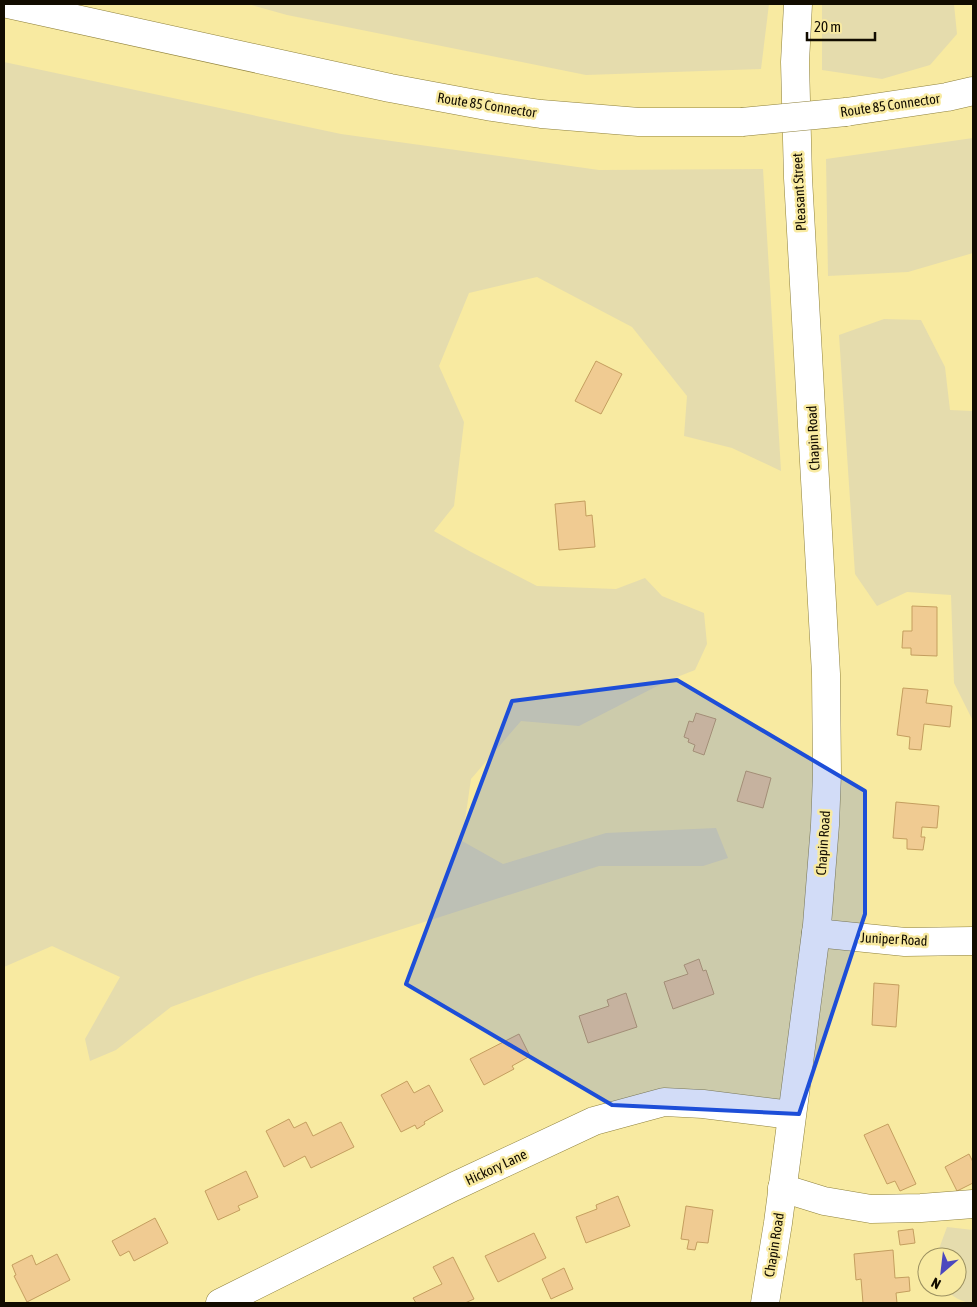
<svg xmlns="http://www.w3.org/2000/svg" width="977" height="1307" font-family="'Asap Condensed',sans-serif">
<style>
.green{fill:#e5dcad}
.building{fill:#f0cb92;stroke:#c49e5f}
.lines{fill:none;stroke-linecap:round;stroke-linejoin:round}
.minor-casing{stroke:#8f813b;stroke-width:29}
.major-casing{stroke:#8f813b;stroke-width:29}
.minor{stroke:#fff;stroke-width:28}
.major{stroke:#fff;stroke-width:28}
.major-bridge-casing{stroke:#8f813b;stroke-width:29;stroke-linecap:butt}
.major-bridge{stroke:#fff;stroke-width:28}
.marked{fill:#1d4ed8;fill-opacity:0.2;stroke:#1d4ed8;stroke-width:4;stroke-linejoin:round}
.labels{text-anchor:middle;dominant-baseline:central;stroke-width:5;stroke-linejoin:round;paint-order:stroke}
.street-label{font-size:14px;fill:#120c00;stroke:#f8eaa1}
</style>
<rect width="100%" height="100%" fill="#f8eaa1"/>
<g class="green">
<path d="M 248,4 L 769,4 L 761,69 L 586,75 L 287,15 Z"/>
<path d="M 822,4 L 954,4 L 957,34 L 930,65 L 882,79 L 822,70 Z"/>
<path d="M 4,62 L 341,134 L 599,170 L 763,169 L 781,471 L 732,448 L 684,436 L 687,396 L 632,327 L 537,277 L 469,293 L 439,366 L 464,422 L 454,506 L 434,531 L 471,552 L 537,586 L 616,589 L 645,578 L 662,596 L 704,613 L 707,644 L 695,670 L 667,681 L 579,726 L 521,721 L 471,779 L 462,841 L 503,864 L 606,833 L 716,828 L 728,858 L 703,866 L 599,866 L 256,976 L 171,1007 L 116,1050 L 90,1061 L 85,1039 L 120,977 L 52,946 L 4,967 Z"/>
<path d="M 973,138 L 973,253 L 908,272 L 828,276 L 826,159 Z"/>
<path d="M 884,319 L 921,320 L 945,367 L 950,410 L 973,411 L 973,721 L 954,683 L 951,595 L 907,592 L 877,606 L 855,574 L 839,335 Z"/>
<path d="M 947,1227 L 973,1230 L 973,1303 C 964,1303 950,1297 946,1287 L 957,1287 L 957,1257 L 936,1257 Z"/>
</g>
<g class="building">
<path d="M 596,361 L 622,374 L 601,414 L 575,401 Z"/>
<path d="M 585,501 L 586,516 L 592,515 L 595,547 L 559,550 L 555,504 Z"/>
<path d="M 912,606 L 937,607 L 937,656 L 911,655 L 911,648 L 902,648 L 903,631 L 912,631 Z"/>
<path d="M 903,688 L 928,690 L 926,703 L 952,706 L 950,727 L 924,724 L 921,750 L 909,749 L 910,737 L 897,735 Z"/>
<path d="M 696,713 L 716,719 L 704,755 L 693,751 L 695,745 L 688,742 L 689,739 L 684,737 L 689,721 L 693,722 Z"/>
<path d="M 746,771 L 771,778 L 763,808 L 737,801 Z"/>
<path d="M 896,802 L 939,806 L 937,828 L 922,827 L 921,837 L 925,837 L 923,850 L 907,849 L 907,839 L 893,838 Z"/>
<path d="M 699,959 L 703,971 L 706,970 L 714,994 L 673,1009 L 664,982 L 688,974 L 684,965 Z"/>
<path d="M 874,983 L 899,985 L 896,1027 L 872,1025 Z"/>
<path d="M 626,993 L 637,1027 L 588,1043 L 579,1016 L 609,1006 L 607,1000 Z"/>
<path d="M 519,1034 L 530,1056 L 512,1066 L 514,1069 L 484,1085 L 470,1059 Z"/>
<path d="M 407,1081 L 414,1093 L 429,1085 L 443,1111 L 424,1122 L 425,1124 L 417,1129 L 415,1125 L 401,1132 L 381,1095 Z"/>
<path d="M 289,1119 L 294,1128 L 306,1122 L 313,1136 L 341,1122 L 354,1147 L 311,1168 L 305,1156 L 284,1167 L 266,1131 Z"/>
<path d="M 888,1124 L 916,1184 L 900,1191 L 895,1181 L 887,1184 L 864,1135 Z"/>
<path d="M 969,1154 L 973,1162 L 973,1183 L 957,1191 L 945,1167 Z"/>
<path d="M 246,1171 L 258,1197 L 238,1206 L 240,1210 L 218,1220 L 205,1191 Z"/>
<path d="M 618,1196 L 630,1226 L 586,1243 L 576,1217 L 597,1209 L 596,1205 Z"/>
<path d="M 686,1206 L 713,1210 L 708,1243 L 697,1242 L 695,1250 L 687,1249 L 689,1240 L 681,1239 Z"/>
<path d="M 155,1218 L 168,1243 L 134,1261 L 129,1251 L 120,1256 L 112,1241 Z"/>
<path d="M 913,1229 L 915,1243 L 900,1245 L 898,1231 Z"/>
<path d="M 534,1233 L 546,1258 L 498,1282 L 485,1256 Z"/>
<path d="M 893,1250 L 895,1278 L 909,1277 L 910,1291 L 896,1293 L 897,1303 L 863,1303 L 861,1279 L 856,1280 L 854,1254 Z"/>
<path d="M 57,1254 L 70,1280 L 27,1302 L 14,1276 L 16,1275 L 12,1265 L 32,1255 L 36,1265 Z"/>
<path d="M 453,1257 L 474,1299 L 465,1303 L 416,1303 L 413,1298 L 442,1284 L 433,1267 Z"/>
<path d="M 564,1268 L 573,1289 L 551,1299 L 542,1279 Z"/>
</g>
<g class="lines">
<defs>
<g id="minor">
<path d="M 816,933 L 905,942 L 973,941"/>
<path d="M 782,1188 L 824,1201 L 871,1209 L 921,1208 L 973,1204"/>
<path d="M 220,1303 L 453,1187 L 594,1121 L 664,1102 L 703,1104 L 791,1115"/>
<path d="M 765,1303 L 778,1223 L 817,925 L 825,825 L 827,774 L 826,674 L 798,178 L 795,62 L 798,4"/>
</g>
<g id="major">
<path d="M 8,4 L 390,88 L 492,107 L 541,114 L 639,122 L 742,122"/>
<path d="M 846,112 L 947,97 L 973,91"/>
</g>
</defs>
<use href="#minor" class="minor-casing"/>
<use href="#major" class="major-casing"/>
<use href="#minor" class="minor"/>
<use href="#major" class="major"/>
<defs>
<path id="major-bridge" d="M 742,122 L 846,112"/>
</defs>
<use href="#major-bridge" class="major-bridge-casing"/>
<use href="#major-bridge" class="major-bridge"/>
</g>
<path class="marked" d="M 677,680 L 865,791 L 865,914 L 799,1114 L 612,1105 L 406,984 L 512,701 Z"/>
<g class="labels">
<g class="street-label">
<text transform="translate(487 105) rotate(9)">Route 85 Connector</text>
<text transform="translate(890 105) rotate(-8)">Route 85 Connector</text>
<text transform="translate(799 192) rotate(-93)">Pleasant Street</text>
<text transform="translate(813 438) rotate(-93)">Chapin Road</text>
<text transform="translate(823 843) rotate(-86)">Chapin Road</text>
<text transform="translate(894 939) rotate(3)">Juniper Road</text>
<text transform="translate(496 1167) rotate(-25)">Hickory Lane</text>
<text transform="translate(774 1245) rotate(-81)">Chapin Road</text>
</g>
</g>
<rect width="977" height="1307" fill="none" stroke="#120c00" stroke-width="10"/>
<g transform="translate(942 1272) rotate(208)"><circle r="24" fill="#f8eaa1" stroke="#9c9161"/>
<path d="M0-4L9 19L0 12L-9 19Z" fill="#4b48be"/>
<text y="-8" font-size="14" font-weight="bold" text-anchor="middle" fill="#120c00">N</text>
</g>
<path d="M807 32v8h68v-8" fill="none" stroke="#120c00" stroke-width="2.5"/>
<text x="814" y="32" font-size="15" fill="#120c00" stroke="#f8eaa1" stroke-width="4" paint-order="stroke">20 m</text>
</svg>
